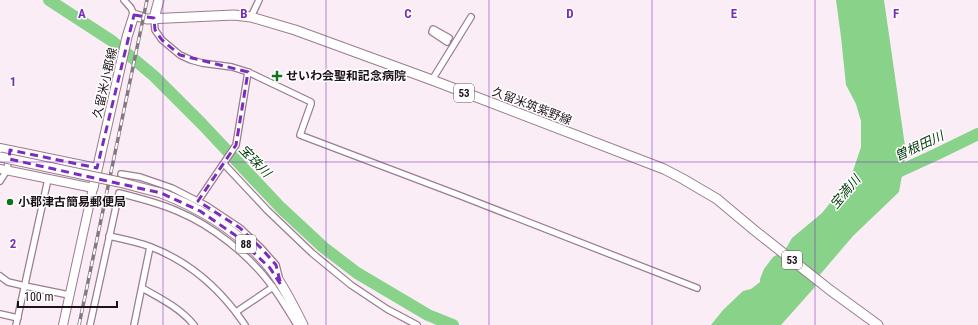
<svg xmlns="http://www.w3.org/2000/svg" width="978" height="325" font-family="'Roboto Condensed','Noto Sans JP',sans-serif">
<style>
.water{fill:#88d28a}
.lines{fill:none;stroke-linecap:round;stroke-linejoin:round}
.river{stroke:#88d28a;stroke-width:12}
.street-casing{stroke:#9b7c90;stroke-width:8}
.secondary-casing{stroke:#9b7c90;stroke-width:10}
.primary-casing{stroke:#9b7c90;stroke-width:11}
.street{stroke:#fff;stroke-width:5.5}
.secondary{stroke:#fff;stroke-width:8}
.primary{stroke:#fff;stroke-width:9}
.rail-casing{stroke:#857881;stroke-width:3.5}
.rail{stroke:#fff;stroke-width:2;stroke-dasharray:6;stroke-linecap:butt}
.primary-bridge-casing{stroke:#9b7c90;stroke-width:11;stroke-linecap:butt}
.primary-bridge{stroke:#fff;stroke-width:9}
.marked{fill:none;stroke:#7b2cbf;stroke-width:3;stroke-dasharray:8 5;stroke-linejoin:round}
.grid{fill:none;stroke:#7b2cbf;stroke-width:1;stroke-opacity:0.55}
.poi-dot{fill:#107121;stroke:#fff;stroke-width:1.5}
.labels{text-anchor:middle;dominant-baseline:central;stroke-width:3;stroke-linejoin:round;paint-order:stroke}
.shield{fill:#fff;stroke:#62595f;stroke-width:1}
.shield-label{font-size:11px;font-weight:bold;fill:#1e121a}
.poi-label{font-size:12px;font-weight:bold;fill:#1e121a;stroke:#fff;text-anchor:start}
.street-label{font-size:12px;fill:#1e121a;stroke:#fff}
.water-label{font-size:13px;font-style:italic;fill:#02390a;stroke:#fff}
.grid-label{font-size:13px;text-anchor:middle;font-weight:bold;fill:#7b2cbf;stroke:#fff;stroke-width:3;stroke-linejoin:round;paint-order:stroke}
</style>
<rect width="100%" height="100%" fill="#fbedf6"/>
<path class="water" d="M 836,0 L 884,0 L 906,153 L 899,192 L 853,236 L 818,277 L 814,288 L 781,325 L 711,325 L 723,310 L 743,291 L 751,289 L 760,282 L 760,279 L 764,269 L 773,257 L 785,250 L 792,238 L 822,213 L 851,177 L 861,147 L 861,121 L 856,104 L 846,85 L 841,37 Z"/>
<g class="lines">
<g class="river">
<path d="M 49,0 L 112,41 L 154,76 L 202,124 L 281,208 L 323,247 L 357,273 L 428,315 L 453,325"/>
<path d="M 889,176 L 937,154 L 978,134"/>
</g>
<defs>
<g id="street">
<path d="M 124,0 L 131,8 L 134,15"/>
<path d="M 251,17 L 259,0"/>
<path d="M 154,18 L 155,30 L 162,40 L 180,55 L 191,60 L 202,63 L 232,67 L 248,72 L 311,102 L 311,104 L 300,135 L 461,196 L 697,288"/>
<path d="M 447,42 L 432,32 L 433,29 L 449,38"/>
<path d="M 432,80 L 471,17"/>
<path d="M 224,164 L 267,210 L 312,253 L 351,285 L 387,309 L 417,325"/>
<path d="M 121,174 L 140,177 L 172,188 L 207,206 L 240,228 L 261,248 L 276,265 L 279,277"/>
<path d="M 0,181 L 7,170 L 10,150"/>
<path d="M 198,201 L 236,145 L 248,72"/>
<path d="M 109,236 C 123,239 138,242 151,247 C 190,262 222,291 245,325"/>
<path d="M 0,276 L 8,282 L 25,286 L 69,295"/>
<path d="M 142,288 C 160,298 180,308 194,325"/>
<path d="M 236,312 L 273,287"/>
<path d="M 0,314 L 18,318"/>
<path d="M 16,325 L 48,179"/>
<path d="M 90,325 L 119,193 C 139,198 159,203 177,211 C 213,226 249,255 272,286 C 281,298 289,312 297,325"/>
<path d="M 134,325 L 150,247"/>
</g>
<g id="secondary">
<path d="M 0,148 L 97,168"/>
<path d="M 0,169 L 93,188 L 63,325"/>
</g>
<g id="primary">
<path d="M 154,18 L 159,0"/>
<path d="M 93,188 L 127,37 L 134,15 L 147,19 L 234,15 L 251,17 L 295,30 L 432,80 L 664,169 L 683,179 L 717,199 L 754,230 L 830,290 L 878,325"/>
<path d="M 161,193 C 202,209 241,233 269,267 C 282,282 294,307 303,325"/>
</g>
</defs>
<use href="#street" class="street-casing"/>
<use href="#secondary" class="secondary-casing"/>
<use href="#primary" class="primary-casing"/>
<use href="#street" class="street"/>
<use href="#secondary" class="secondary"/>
<use href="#primary" class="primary"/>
<defs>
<path id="rail" d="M 79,325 L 147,0"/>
</defs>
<use href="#rail" class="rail-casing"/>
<use href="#rail" class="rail"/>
<defs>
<path id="primary-bridge" d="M 0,157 L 119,182 L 161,193"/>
</defs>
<use href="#primary-bridge" class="primary-bridge-casing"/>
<use href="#primary-bridge" class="primary-bridge"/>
</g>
<path class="marked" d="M 134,15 L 154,18 L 155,30 L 162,40 L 180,55 L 248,72 L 236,145 L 198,201 L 240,228 L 261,248 L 276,265 L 281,285 L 270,268 L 235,235 L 200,211 L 161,193 L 9,159 L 10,150 L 97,168 Z"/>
<path class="grid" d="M 163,0 L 163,325M 326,0 L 326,325M 489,0 L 489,325M 652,0 L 652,325M 815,0 L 815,325M 0,162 L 978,162"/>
<g class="poi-dot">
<path d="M275 70h4v4h4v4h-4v4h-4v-4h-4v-4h4z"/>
<circle cx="10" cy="202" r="4"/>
</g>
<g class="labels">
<g class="shield">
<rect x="454" y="84" width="20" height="18" rx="3"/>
<rect x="236" y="235" width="20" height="18" rx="3"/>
<rect x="782" y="251" width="20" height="18" rx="3"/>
</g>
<g class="shield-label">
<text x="464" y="93">53</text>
<text x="246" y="244">88</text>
<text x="792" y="260">53</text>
</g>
<g class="poi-label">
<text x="286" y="76">せいわ会聖和記念病院</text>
<text x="18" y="202">小郡津古簡易郵便局</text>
</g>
<g class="street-label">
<text transform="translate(105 83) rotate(-77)">久留米小郡線</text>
<text transform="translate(532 106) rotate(21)">久留米筑紫野線</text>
</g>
<g class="water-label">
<text transform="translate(919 146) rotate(-25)">曽根田川</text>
<text transform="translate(255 161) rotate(46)">宝珠川</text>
<text transform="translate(845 192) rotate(-50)">宝満川</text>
</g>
</g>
<g class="grid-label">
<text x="82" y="18">A</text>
<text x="244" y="18">B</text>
<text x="408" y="18">C</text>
<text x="570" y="18">D</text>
<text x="734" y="18">E</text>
<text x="896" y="18">F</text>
<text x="13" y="86">1</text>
<text x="13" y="248">2</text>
</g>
<path d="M18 301v6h99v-6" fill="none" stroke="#1e121a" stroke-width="2"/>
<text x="24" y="301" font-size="12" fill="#1e121a" stroke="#ffffff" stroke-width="3" paint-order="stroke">100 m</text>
</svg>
